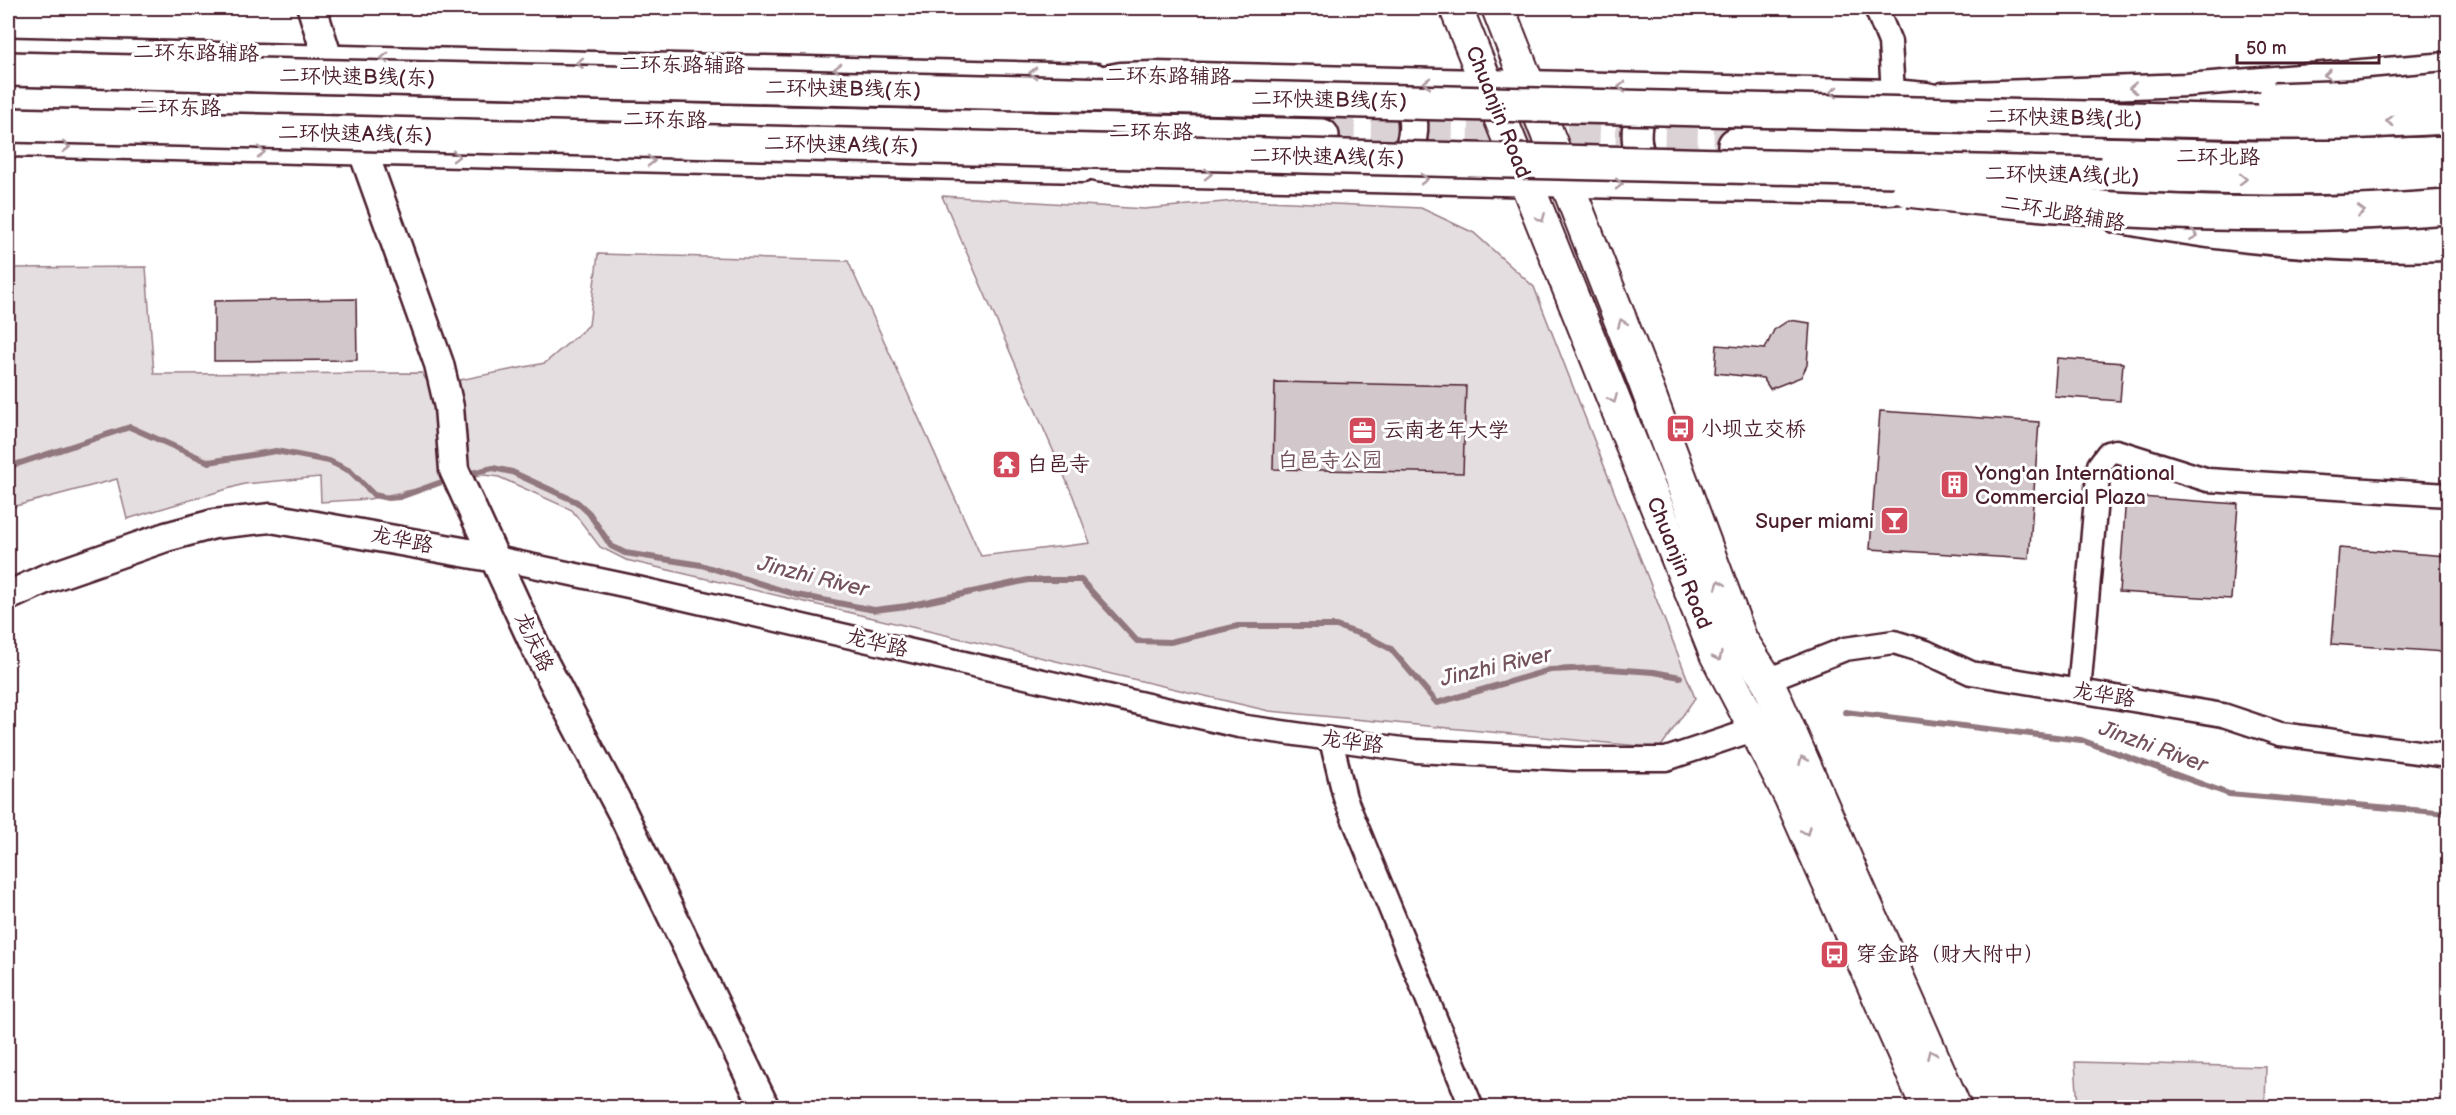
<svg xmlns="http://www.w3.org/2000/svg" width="2456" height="1115" font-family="'Balsamiq Sans','LXGW WenKai TC',sans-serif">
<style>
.green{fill:#e5dee0;stroke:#987e86;stroke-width:1.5}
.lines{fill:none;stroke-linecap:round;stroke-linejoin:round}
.stream{stroke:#91787e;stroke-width:6}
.building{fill:#d2c7cb;stroke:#4a1f2b;stroke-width:1.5}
.primary-tunnel{stroke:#dbd2d5;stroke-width:33;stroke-dasharray:33 16;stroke-linecap:butt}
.minor-casing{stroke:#4a1f2b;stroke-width:27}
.tertiary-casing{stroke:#4a1f2b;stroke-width:33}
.secondary-casing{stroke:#4a1f2b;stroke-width:36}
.primary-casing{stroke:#4a1f2b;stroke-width:38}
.trunk-casing{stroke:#4a1f2b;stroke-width:38}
.minor{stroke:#fff;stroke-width:22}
.tertiary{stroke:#fff;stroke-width:28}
.secondary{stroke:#fff;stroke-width:32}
.primary{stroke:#fff;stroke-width:33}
.trunk{stroke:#fff;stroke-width:33}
.trunk-bridge-casing{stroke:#4a1f2b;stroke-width:38;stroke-linecap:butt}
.trunk-bridge{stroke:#fff;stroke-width:33}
.oneway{stroke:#ae9aa0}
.labels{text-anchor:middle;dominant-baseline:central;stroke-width:6;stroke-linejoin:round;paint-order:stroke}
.street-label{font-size:21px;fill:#4a1f2b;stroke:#fff}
.poi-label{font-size:21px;fill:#4a1f2b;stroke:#fff;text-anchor:start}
.park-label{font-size:21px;fill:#714f58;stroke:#fff}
.water-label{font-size:22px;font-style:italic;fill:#74535c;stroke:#fff}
</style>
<rect width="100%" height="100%" fill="#fff"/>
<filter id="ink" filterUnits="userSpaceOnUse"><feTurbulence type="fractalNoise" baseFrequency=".0167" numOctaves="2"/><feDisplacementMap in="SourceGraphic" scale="12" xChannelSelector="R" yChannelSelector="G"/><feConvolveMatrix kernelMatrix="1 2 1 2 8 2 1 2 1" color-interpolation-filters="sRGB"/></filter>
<g filter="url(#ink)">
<g class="green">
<path d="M 942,196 L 1144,209 L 1247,200 L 1421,208 L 1474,233 L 1534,287 L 1695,698 L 1660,748 L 1269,711 L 626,560 L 600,547 L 572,510 L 499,477 L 484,475 L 369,499 L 321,502 L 320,477 L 244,484 L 127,519 L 117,479 L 8,508 L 8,268 L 146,267 L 154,374 L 422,373 L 430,386 L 545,363 L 589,325 L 598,254 L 848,261 L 981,556 L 1090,543 L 1073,496 Z"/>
<path d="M 2075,1062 L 2266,1067 L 2265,1107 L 2078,1107 Z"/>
</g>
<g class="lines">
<g class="stream">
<path d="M 8,467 L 130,427 L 209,462 L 276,451 L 329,461 L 350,471 L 374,495 L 388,498 L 400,497 L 450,479"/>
<path d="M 463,475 L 493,468 L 512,472 L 577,502 L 589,513 L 611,546 L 625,553 L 701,565 L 797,595 L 874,610 L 907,606 L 1028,580 L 1081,580 L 1137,641 L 1170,642 L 1238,626 L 1336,626 L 1366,636 L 1391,649 L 1437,703 L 1550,670 L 1595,668 L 1654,672 L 1680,677"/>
<path d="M 1845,712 L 2081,740 L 2229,794 L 2448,813"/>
</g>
</g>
<g class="building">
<path d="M 356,299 L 357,360 L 214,361 L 214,301 Z"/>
<path d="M 1789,320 L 1810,323 L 1807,365 L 1801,377 L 1770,389 L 1763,378 L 1715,373 L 1717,345 L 1765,349 L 1774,330 Z"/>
<path d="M 2057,358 L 2123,363 L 2120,401 L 2054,396 Z"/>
<path d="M 1275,382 L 1466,386 L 1463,473 L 1273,469 Z"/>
<path d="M 1880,411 L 2039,422 L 2029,559 L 1870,549 Z"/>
<path d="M 2126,496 L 2238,504 L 2231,599 L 2119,592 Z"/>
<path d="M 2339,548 L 2448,556 L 2444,652 L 2332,644 Z"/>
</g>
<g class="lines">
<path class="primary-tunnel" d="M 1322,121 L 1736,131"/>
<defs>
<g id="minor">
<path d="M 1876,8 L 1890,42 L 1893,94 L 1907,94"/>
<path d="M 8,49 L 1096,75"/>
<path d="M 1943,94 L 2187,85 L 2448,64"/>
<path d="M 8,145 L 1083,171"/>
<path d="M 2115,221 C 2226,242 2335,253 2448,249"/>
<path d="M 496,558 L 633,587 L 1239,726 L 1416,751 L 1575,759 L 1666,759 L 1756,729"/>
<path d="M 1767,680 L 1845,649 L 1894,642 L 1926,652 L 1971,673 L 2223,715 L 2280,734 L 2448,756"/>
<path d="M 2079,691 L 2099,465 L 2108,453 L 2116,451 L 2208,480 L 2448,495"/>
<path d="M 1331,740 L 1345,798 L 1472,1108"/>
</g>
<g id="tertiary">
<path d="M 312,8 L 327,56"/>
<path d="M 1074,86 L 1121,77 L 1154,76 L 1893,94 L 1926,97 L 1970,107"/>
<path d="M 1658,94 C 1628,114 1631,158 1658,180"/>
<path d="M 961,113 L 992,109 L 1032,98"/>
<path d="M 2014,122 L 2053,135 L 2087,140"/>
<path d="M 364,154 L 439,364 L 449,407 L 454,470 L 537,650 L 622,812 L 765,1108"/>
<path d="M 1060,158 L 1097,167 L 1150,173 L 1887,190 L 1933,187"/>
<path d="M 1389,173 C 1418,153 1423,109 1393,88"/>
<path d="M 8,596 L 45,579 L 166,537 L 214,524 L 271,518 L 496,558"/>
</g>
<g id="secondary">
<path d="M 1456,8 L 1716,654 L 1790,796 L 1928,1108"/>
<path d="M 1498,8 L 1642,375 L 1741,640 L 1767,680 L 1955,1108"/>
</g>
<g id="primary">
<path d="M 8,104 L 1322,136"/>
<path d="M 1735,145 L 2254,158 L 2348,157 L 2448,153"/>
</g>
<g id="trunk">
<path d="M 2101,175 L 2302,179 L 2448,174"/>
<path d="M 2254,225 L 2340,233 L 2448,233"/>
</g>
</defs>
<use href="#minor" class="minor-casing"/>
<use href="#tertiary" class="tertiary-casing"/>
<use href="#secondary" class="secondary-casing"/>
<use href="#primary" class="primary-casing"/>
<use href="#trunk" class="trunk-casing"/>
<use href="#minor" class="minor"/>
<use href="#tertiary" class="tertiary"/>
<use href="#secondary" class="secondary"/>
<use href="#primary" class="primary"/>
<use href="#trunk" class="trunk"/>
<defs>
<g id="trunk-bridge">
<path d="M 8,69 L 2255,122 L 2347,122 L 2448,117"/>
<path d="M 2274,100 L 2359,97 L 2448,89"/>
<path d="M 8,125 L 2101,175"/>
<path d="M 1909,190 C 2087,212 2270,221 2448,207"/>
</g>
</defs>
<use href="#trunk-bridge" class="trunk-bridge-casing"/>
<use href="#trunk-bridge" class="trunk-bridge"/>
</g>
<defs><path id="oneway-chevron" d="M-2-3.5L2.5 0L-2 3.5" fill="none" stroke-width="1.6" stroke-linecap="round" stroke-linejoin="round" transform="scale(1.5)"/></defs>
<g class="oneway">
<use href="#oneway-chevron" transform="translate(385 58) rotate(-179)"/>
<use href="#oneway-chevron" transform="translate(580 63) rotate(-179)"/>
<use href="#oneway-chevron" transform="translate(838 69) rotate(-179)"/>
<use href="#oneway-chevron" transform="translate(1033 73) rotate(-179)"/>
<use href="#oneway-chevron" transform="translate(2328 75) rotate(176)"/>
<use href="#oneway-chevron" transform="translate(1427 83) rotate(-179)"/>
<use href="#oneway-chevron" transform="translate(1622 87) rotate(-179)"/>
<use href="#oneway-chevron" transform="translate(2133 88) rotate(177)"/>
<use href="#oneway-chevron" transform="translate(1834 92) rotate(-179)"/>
<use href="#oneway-chevron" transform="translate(2390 121) rotate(177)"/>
<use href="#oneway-chevron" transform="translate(66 147) rotate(1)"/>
<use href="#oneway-chevron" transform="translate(261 152) rotate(1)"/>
<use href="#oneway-chevron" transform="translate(456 156) rotate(1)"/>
<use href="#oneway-chevron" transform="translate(651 161) rotate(1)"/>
<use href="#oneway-chevron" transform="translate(1208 174) rotate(1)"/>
<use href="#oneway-chevron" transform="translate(1424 179) rotate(1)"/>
<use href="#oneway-chevron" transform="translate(2243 179) rotate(1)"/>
<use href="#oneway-chevron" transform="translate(1619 184) rotate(1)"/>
<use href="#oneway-chevron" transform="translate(2361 211) rotate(-2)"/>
<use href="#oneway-chevron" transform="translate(1541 218) rotate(68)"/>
<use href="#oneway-chevron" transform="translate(2194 235) rotate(9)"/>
<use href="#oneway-chevron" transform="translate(1622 323) rotate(-111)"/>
<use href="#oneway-chevron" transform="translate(1613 399) rotate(68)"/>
<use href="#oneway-chevron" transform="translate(1720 584) rotate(-110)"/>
<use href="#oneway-chevron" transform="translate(1718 657) rotate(64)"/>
<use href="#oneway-chevron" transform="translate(1803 760) rotate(-114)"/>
<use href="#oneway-chevron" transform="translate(1806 831) rotate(66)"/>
<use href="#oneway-chevron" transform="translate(1931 1054) rotate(-114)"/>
</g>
</g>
<defs>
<symbol id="bus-square" viewBox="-11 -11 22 22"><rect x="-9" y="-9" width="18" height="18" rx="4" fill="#d1495b" stroke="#fff"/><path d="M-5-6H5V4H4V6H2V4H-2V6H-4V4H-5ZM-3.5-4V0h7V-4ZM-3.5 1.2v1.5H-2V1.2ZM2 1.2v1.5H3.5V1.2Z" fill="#fff"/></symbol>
<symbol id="office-square" viewBox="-11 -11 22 22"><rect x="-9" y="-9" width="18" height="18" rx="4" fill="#d1495b" stroke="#fff"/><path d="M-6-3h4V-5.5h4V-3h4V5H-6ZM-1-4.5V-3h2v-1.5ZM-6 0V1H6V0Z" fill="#fff"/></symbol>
<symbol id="temple-square" viewBox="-11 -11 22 22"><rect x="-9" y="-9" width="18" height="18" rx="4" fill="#d1495b" stroke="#fff"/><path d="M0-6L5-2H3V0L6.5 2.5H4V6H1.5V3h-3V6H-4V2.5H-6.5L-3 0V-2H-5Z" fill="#fff"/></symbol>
<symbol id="building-square" viewBox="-11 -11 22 22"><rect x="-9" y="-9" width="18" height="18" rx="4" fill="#d1495b" stroke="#fff"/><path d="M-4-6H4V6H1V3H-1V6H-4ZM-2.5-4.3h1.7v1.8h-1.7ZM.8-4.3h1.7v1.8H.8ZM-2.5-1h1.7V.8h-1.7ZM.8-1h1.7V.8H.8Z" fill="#fff"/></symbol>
<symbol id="bar-square" viewBox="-11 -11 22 22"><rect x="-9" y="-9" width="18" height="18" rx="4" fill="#d1495b" stroke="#fff"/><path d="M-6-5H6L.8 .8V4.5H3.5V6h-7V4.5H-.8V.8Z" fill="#fff"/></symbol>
</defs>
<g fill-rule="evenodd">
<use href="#bus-square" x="1664" y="412" width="33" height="33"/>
<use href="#office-square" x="1346" y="414" width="33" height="33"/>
<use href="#temple-square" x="990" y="448" width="33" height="33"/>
<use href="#building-square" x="1938" y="468" width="33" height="33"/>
<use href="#bar-square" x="1878" y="504" width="33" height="33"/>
<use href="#bus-square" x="1818" y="938" width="33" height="33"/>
</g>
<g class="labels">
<g class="street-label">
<text transform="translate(196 53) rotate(1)">二环东路辅路</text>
<text transform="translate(682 65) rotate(1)">二环东路辅路</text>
<text transform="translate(1168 76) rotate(1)">二环东路辅路</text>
<text transform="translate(357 77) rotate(1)">二环快速B线(东)</text>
<text transform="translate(843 89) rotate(1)">二环快速B线(东)</text>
<text transform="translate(1329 100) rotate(1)">二环快速B线(东)</text>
<text transform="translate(179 108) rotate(1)">二环东路</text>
<text transform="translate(1498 112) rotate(68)">Chuanjin Road</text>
<text transform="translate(2064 118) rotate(1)">二环快速B线(北)</text>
<text transform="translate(665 120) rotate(1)">二环东路</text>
<text transform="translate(1151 132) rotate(1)">二环东路</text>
<text transform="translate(355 134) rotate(1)">二环快速A线(东)</text>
<text transform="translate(841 145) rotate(1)">二环快速A线(东)</text>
<text transform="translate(1327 157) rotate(1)">二环快速A线(东)</text>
<text transform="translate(2218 157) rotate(1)">二环北路</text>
<text transform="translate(2062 175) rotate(1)">二环快速A线(北)</text>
<text transform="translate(2063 213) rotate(10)">二环北路辅路</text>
<text transform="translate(402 540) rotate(11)">龙华路</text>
<text transform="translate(1679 563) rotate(68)">Chuanjin Road</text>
<text transform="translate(534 642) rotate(65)">龙庆路</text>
<text transform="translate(877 643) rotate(13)">龙华路</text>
<text transform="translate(2104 695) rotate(9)">龙华路</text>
<text transform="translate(1352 742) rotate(7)">龙华路</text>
</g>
<g class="poi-label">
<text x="1701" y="429">小坝立交桥</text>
<text x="1383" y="430">云南老年大学</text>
<text x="1027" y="464">白邑寺</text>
<text x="1975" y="473">Yong'an International<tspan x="1975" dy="24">Commercial Plaza</tspan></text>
<text x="1874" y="521" text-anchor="end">Super miami</text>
<text x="1856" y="954">穿金路（财大附中）</text>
</g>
<g class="park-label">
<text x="1330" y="460">白邑寺公园</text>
</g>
<g class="water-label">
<text transform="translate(813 577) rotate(14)">Jinzhi River</text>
<text transform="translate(1496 667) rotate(-13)">Jinzhi River</text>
<text transform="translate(2153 747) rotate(20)">Jinzhi River</text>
</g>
</g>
<rect width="2456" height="1115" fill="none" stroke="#fff" stroke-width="30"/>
<rect x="15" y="15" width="2426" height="1085" fill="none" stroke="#4a1f2b" stroke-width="2" filter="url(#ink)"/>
<path d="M2237 54v9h142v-9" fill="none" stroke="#4a1f2b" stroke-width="3"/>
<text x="2246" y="54" font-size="18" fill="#4a1f2b" stroke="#ffffff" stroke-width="4.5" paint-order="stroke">50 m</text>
</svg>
